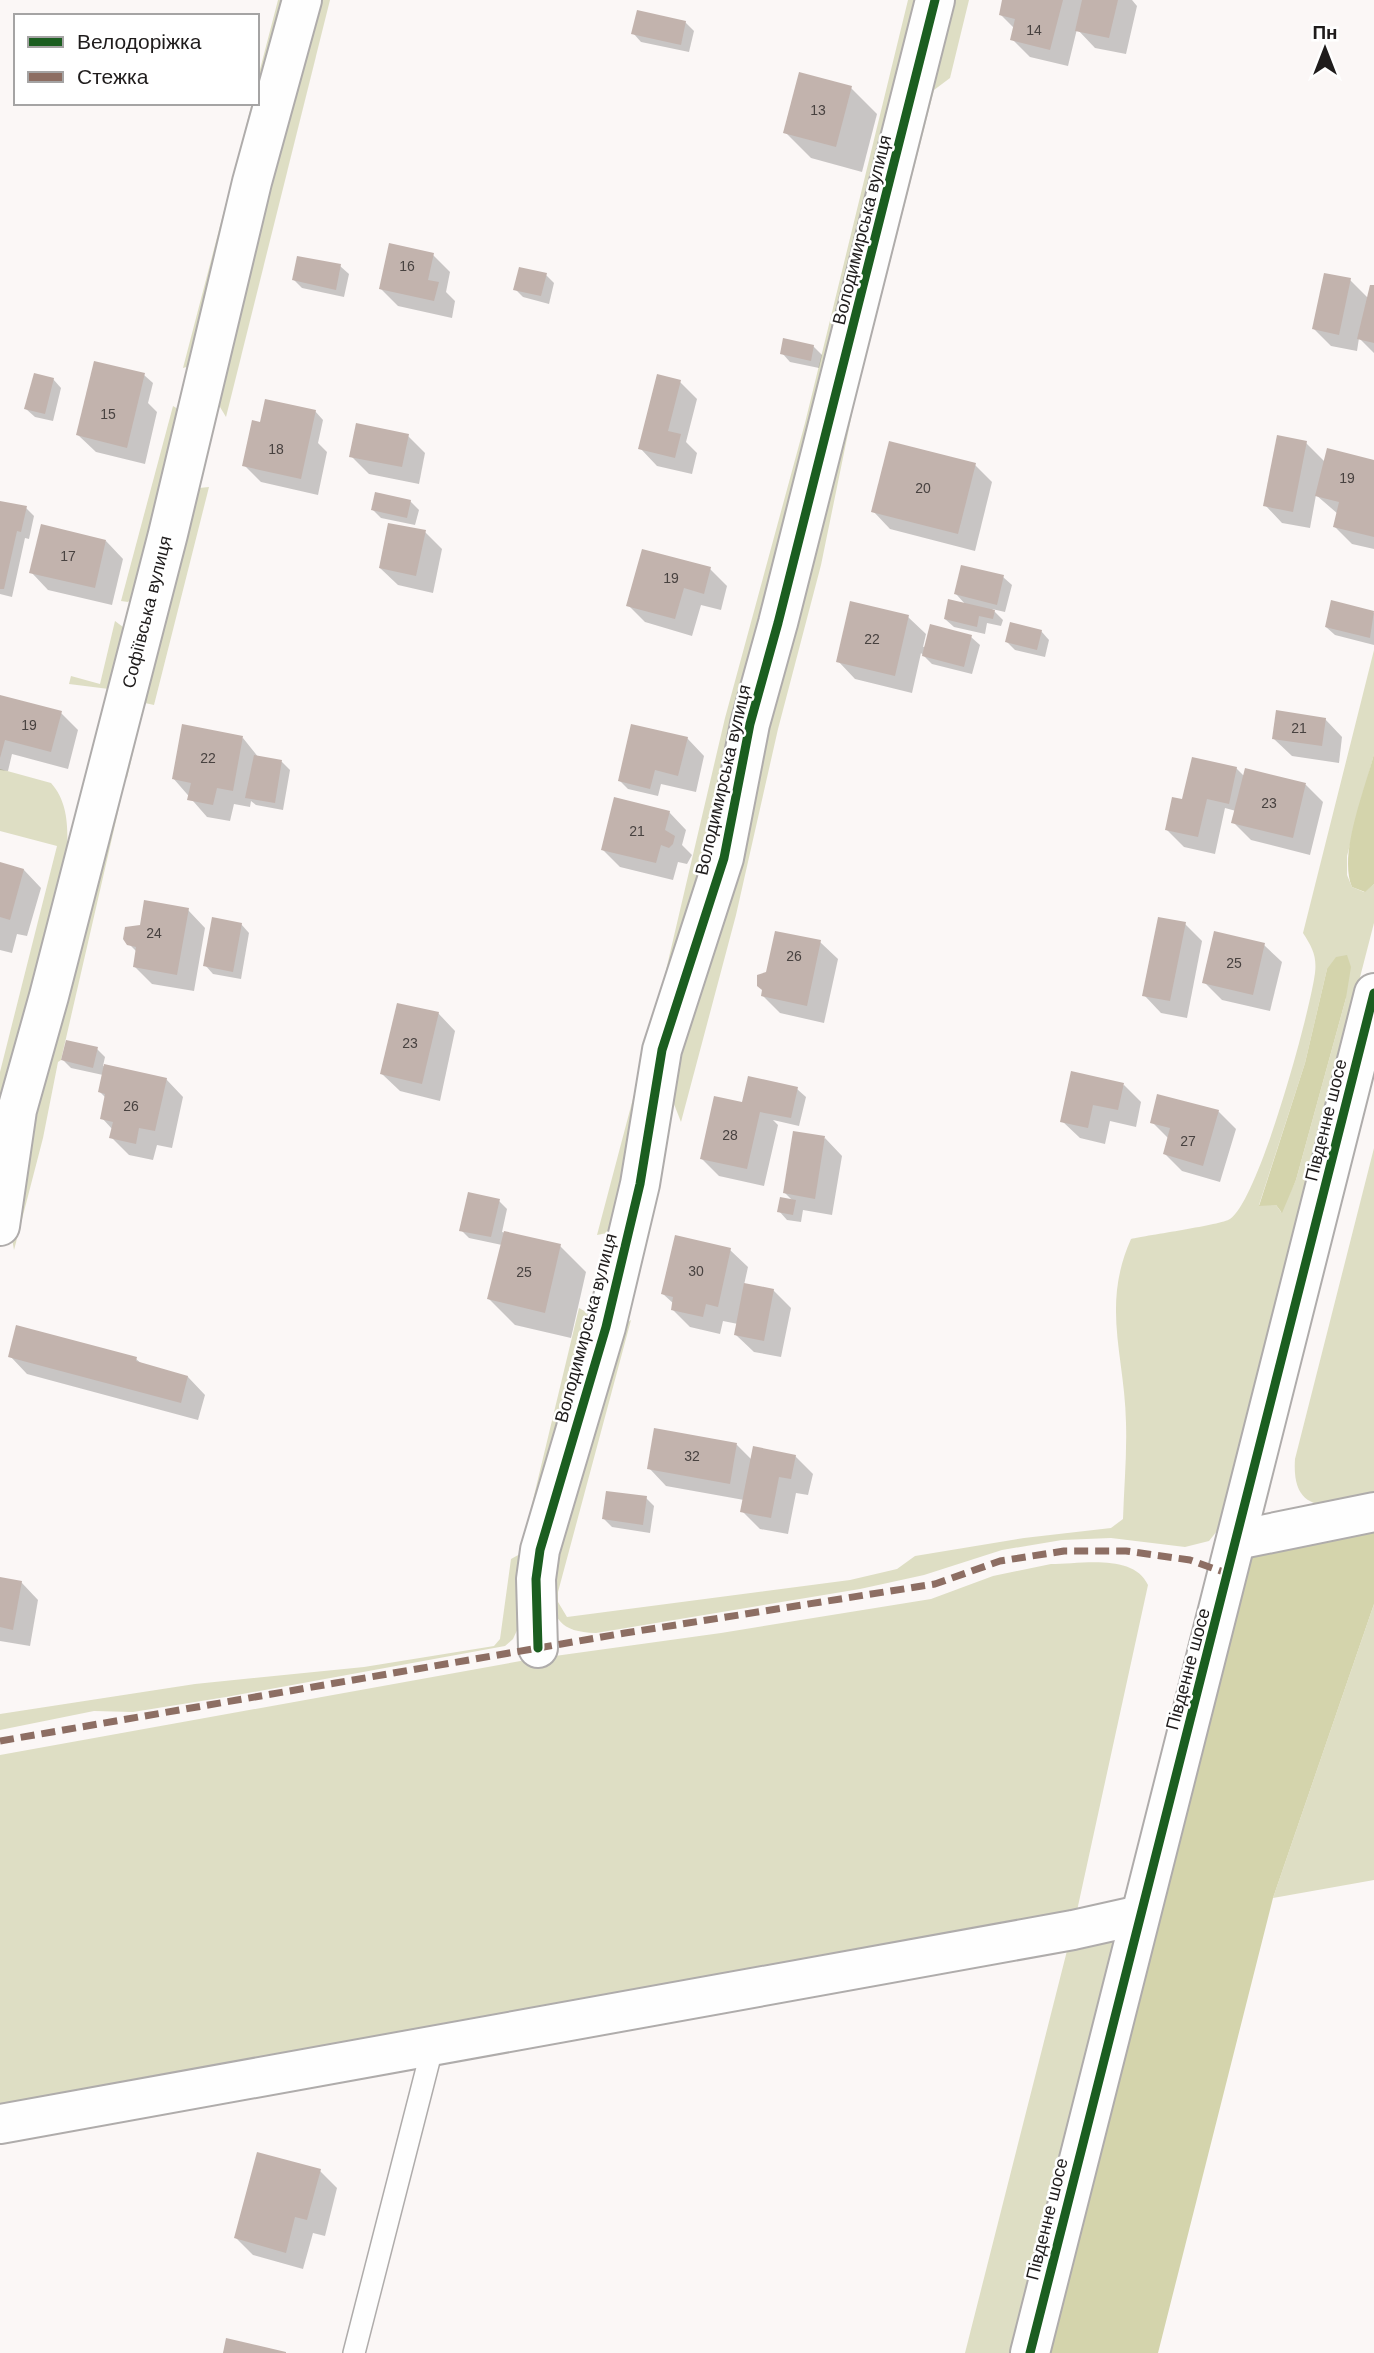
<svg xmlns="http://www.w3.org/2000/svg" width="1374" height="2353" font-family="Helvetica,sans-serif">
<style>
.green{fill:#dedec4;fill-rule:evenodd}
.forest{fill:#d4d4ac}
.shadow{fill:#0003}
.building{fill:#c2b3ad}
.lines{fill:none;stroke-linecap:round;stroke-linejoin:round}
.lane-casing{stroke:#afacab;stroke-width:24}
.street-casing{stroke:#afacab;stroke-width:42}
.secondary-casing{stroke:#afacab;stroke-width:42}
.lane{stroke:#fefefe;stroke-width:21}
.street{stroke:#fefefe;stroke-width:38}
.secondary{stroke:#fefefe;stroke-width:38}
.quiet{stroke:#8d6e63;stroke-width:7;stroke-dasharray:14 7;stroke-linecap:butt}
.cycleway-casing{stroke:#fff;stroke-width:13}
.cycleway{stroke:#1b5e20;stroke-width:9}
.labels{text-anchor:middle;dominant-baseline:central;stroke-width:5;stroke-linejoin:round;paint-order:stroke}
.number-label{font-size:14px;fill:#484240}
.street-label{font-size:18px;fill:#1f1c1c;stroke:#fff}
</style>
<rect width="100%" height="100%" fill="#fbf7f6"/>
<g class="green">
<path d="M 278,0 L 292,0 L 190,366 L 183,368 L 252,103 L 257,103 L 257,81 Z"/>
<path d="M 314,0 L 330,0 L 226,417 L 220,407 L 217,391 Z"/>
<path d="M 908,0 L 927,0 L 612,1232 L 597,1235 L 659,1000 L 725,718 L 805,423 Z"/>
<path d="M 946,0 L 969,0 L 950,78 L 934,90 L 854,404 L 821,565 L 778,729 L 736,915 L 681,1122 L 672,1099 L 671,1066 Z"/>
<path d="M 173,406 L 183,412 L 139,592 L 128,602 L 121,601 Z"/>
<path d="M 209,487 L 154,705 L 145,703 L 127,778 L 124,772 L 191,495 L 199,488 Z"/>
<path d="M 115,621 L 127,630 L 109,689 L 69,684 L 71,676 L 100,684 Z"/>
<path d="M 1374,650 L 1374,754 L 1347,856 L 1347,875 L 1352,887 L 1364,892 L 1374,884 L 1374,923 L 1217,1531 L 1209,1541 L 1185,1547 L 1111,1538 L 1062,1540 L 1002,1550 L 924,1575 L 860,1589 L 596,1633 C 559,1632 555,1619 545,1586 L 625,1324 L 631,1320 L 558,1592 L 558,1602 L 567,1617 L 850,1580 L 897,1569 L 915,1556 L 1024,1538 L 1111,1528 L 1123,1519 C 1124,1487 1127,1455 1126,1423 C 1125,1356 1101,1306 1131,1239 C 1148,1235 1221,1225 1230,1219 C 1259,1200 1310,1012 1315,973 C 1317,956 1312,947 1303,933 ZM 1327,969 L 1346,998 L 1296,1180 L 1281,1212 L 1276,1205 L 1259,1205 L 1305,1063 Z"/>
<path d="M 0,769 L 51,783 C 69,803 68,830 67,856 L 0,1161 L 0,1072 L 57,846 L 0,831 Z"/>
<path d="M 121,799 L 61,1060 L 58,1062 L 43,1138 L 14,1250 L 9,1221 L 114,800 Z"/>
<path d="M 1374,1148 L 1374,1501 C 1332,1506 1291,1518 1295,1459 Z"/>
<path d="M 579,1308 L 586,1312 L 589,1320 L 519,1626 L 513,1639 L 505,1646 L 226,1697 L 133,1712 L 94,1711 L 0,1730 L 0,1714 L 195,1684 L 364,1667 L 494,1646 L 500,1639 L 511,1559 L 520,1554 Z"/>
<path d="M 1051,1564 C 1080,1564 1134,1553 1148,1585 L 1073,1929 L 1140,1915 L 1030,2353 L 965,2353 L 1072,1931 L 0,2124 L 0,1755 L 526,1660 L 721,1633 L 931,1599 L 993,1576 Z"/>
<path d="M 1374,1604 L 1374,1880 L 1273,1898 Z"/>
</g>
<g class="forest">
<path d="M 1374,754 L 1374,884 L 1365,892 L 1352,887 C 1338,855 1365,789 1374,754 Z"/>
<path d="M 1347,955 L 1351,967 L 1346,998 L 1296,1180 L 1282,1213 L 1276,1205 L 1259,1206 L 1305,1063 L 1327,969 L 1336,957 Z"/>
<path d="M 1374,1512 L 1374,1604 L 1273,1898 L 1158,2353 L 1030,2353 L 1237,1540 Z"/>
</g>
<g class="shadow">
<path d="M 1004,0 L 1132,0 L 1137,6 L 1126,54 L 1095,48 L 1077,29 L 1068,66 L 1030,57 L 1012,39 L 1015,29 L 1001,15 Z"/>
<path d="M 685,22 L 694,31 L 689,52 L 641,42 L 633,33 Z"/>
<path d="M 851,88 L 877,114 L 862,172 L 811,158 L 785,132 Z"/>
<path d="M 433,255 L 450,272 L 446,292 L 455,301 L 452,318 L 398,306 L 380,288 Z"/>
<path d="M 340,266 L 349,274 L 344,297 L 302,288 L 294,280 Z"/>
<path d="M 546,275 L 554,283 L 549,304 L 523,297 L 515,289 Z"/>
<path d="M 1350,280 L 1369,299 L 1374,287 L 1374,353 L 1359,338 L 1357,351 L 1331,346 L 1314,329 Z"/>
<path d="M 813,346 L 822,355 L 819,368 L 790,362 L 782,353 Z"/>
<path d="M 144,375 L 153,383 L 148,403 L 157,412 L 145,464 L 96,452 L 78,435 Z"/>
<path d="M 53,379 L 61,388 L 53,421 L 35,417 L 26,409 Z"/>
<path d="M 680,382 L 697,399 L 686,442 L 697,453 L 692,474 L 657,466 L 640,448 Z"/>
<path d="M 315,411 L 323,420 L 318,443 L 327,452 L 318,495 L 261,482 L 244,465 L 266,425 Z"/>
<path d="M 408,436 L 425,453 L 419,484 L 369,474 L 351,456 Z"/>
<path d="M 1306,443 L 1326,463 L 1374,461 L 1374,549 L 1352,544 L 1334,526 L 1338,514 L 1316,495 L 1310,528 L 1282,523 L 1265,505 Z"/>
<path d="M 975,465 L 992,482 L 975,551 L 890,529 L 873,511 Z"/>
<path d="M 410,501 L 419,510 L 415,525 L 381,518 L 373,510 Z"/>
<path d="M 0,502 L 26,508 L 34,516 L 29,539 L 25,538 L 12,597 L 0,594 Z"/>
<path d="M 425,532 L 442,549 L 433,593 L 398,585 L 380,568 Z"/>
<path d="M 106,541 L 123,559 L 112,605 L 48,590 L 31,572 Z"/>
<path d="M 710,569 L 727,586 L 721,610 L 701,605 L 692,636 L 645,622 L 628,605 Z"/>
<path d="M 1003,577 L 1012,585 L 1005,612 L 992,609 L 1003,620 L 1001,626 L 987,623 L 985,634 L 954,627 L 945,619 L 966,605 L 956,594 Z"/>
<path d="M 1333,602 L 1374,613 L 1374,645 L 1335,635 L 1326,627 Z"/>
<path d="M 908,617 L 926,634 L 923,647 L 971,637 L 980,645 L 972,674 L 932,664 L 921,653 L 912,693 L 855,679 L 838,661 Z"/>
<path d="M 1041,631 L 1049,640 L 1045,657 L 1015,650 L 1007,642 Z"/>
<path d="M 0,698 L 61,713 L 78,730 L 68,769 L 12,754 L 8,771 L 0,770 Z"/>
<path d="M 1325,719 L 1342,737 L 1339,763 L 1292,756 L 1274,739 Z"/>
<path d="M 243,738 L 259,758 L 282,762 L 290,770 L 283,810 L 256,805 L 251,801 L 250,807 L 234,804 L 230,821 L 207,817 L 173,778 Z"/>
<path d="M 687,738 L 704,756 L 696,792 L 661,784 L 658,796 L 628,789 L 620,781 Z"/>
<path d="M 1236,768 L 1244,776 L 1306,785 L 1323,802 L 1310,855 L 1251,840 L 1233,822 L 1236,811 L 1225,808 L 1215,854 L 1184,847 L 1166,829 L 1184,801 Z"/>
<path d="M 669,812 L 686,830 L 682,845 L 692,855 L 687,864 L 678,862 L 673,880 L 620,867 L 603,850 Z"/>
<path d="M 0,864 L 24,870 L 41,888 L 27,936 L 17,934 L 12,953 L 0,950 Z"/>
<path d="M 188,910 L 205,928 L 194,991 L 152,984 L 134,966 L 137,952 L 129,944 L 141,927 Z"/>
<path d="M 241,924 L 249,933 L 241,979 L 213,974 L 205,965 Z"/>
<path d="M 1185,924 L 1202,941 L 1187,1018 L 1161,1013 L 1144,995 Z"/>
<path d="M 820,942 L 838,959 L 824,1023 L 780,1013 L 763,996 Z"/>
<path d="M 1264,945 L 1282,962 L 1270,1011 L 1222,1000 L 1204,982 Z"/>
<path d="M 438,1013 L 455,1031 L 440,1101 L 400,1091 L 382,1074 Z"/>
<path d="M 97,1049 L 105,1057 L 103,1066 L 166,1079 L 183,1097 L 172,1148 L 157,1145 L 153,1160 L 129,1155 L 111,1137 L 113,1130 L 102,1118 L 106,1098 L 100,1092 L 103,1075 L 71,1068 L 63,1060 Z"/>
<path d="M 1124,1085 L 1141,1102 L 1136,1127 L 1110,1121 L 1105,1144 L 1080,1138 L 1062,1121 Z"/>
<path d="M 797,1089 L 806,1097 L 799,1126 L 773,1120 L 778,1125 L 764,1186 L 719,1176 L 702,1159 L 748,1105 Z"/>
<path d="M 1218,1111 L 1236,1129 L 1220,1182 L 1182,1171 L 1165,1154 L 1169,1139 L 1152,1122 Z"/>
<path d="M 825,1138 L 842,1156 L 832,1215 L 803,1210 L 801,1222 L 787,1220 L 779,1211 L 793,1201 L 785,1193 Z"/>
<path d="M 499,1201 L 507,1209 L 502,1232 L 560,1246 L 586,1272 L 571,1338 L 515,1325 L 489,1299 L 502,1245 L 469,1238 L 461,1230 Z"/>
<path d="M 730,1250 L 748,1267 L 744,1285 L 773,1290 L 791,1308 L 781,1357 L 754,1352 L 736,1335 L 738,1324 L 723,1321 L 720,1334 L 690,1327 L 673,1310 L 674,1304 L 663,1294 Z"/>
<path d="M 10,1356 L 136,1359 L 142,1364 L 188,1377 L 205,1395 L 198,1420 L 27,1374 Z"/>
<path d="M 737,1445 L 752,1460 L 795,1456 L 813,1474 L 808,1495 L 796,1493 L 788,1534 L 760,1529 L 742,1511 L 744,1500 L 666,1486 L 649,1468 Z"/>
<path d="M 646,1498 L 654,1506 L 650,1533 L 612,1527 L 604,1519 Z"/>
<path d="M 0,1579 L 21,1582 L 38,1600 L 30,1646 L 0,1641 Z"/>
<path d="M 320,2171 L 337,2188 L 325,2236 L 313,2233 L 303,2269 L 253,2255 L 236,2238 Z"/>
</g>
<g class="building">
<path d="M 1002,0 L 1063,0 L 1050,50 L 1010,40 L 1015,19 L 999,15 Z"/>
<path d="M 1082,0 L 1118,0 L 1109,38 L 1075,31 Z"/>
<path d="M 637,10 L 686,21 L 681,45 L 631,34 Z"/>
<path d="M 799,72 L 852,86 L 836,147 L 783,133 Z"/>
<path d="M 389,243 L 434,253 L 428,280 L 439,282 L 434,301 L 379,289 Z"/>
<path d="M 297,256 L 341,264 L 336,290 L 292,280 Z"/>
<path d="M 519,267 L 547,273 L 541,296 L 513,290 Z"/>
<path d="M 1324,273 L 1351,278 L 1339,335 L 1312,329 Z"/>
<path d="M 1370,285 L 1374,285 L 1374,343 L 1357,339 Z"/>
<path d="M 783,338 L 814,345 L 811,361 L 780,354 Z"/>
<path d="M 94,361 L 145,373 L 127,448 L 76,435 Z"/>
<path d="M 34,373 L 54,378 L 45,414 L 24,409 Z"/>
<path d="M 657,374 L 681,380 L 668,431 L 681,434 L 675,458 L 638,449 Z"/>
<path d="M 265,399 L 316,410 L 301,479 L 242,466 L 252,420 L 260,422 Z"/>
<path d="M 356,423 L 409,434 L 402,467 L 349,457 Z"/>
<path d="M 1277,435 L 1307,441 L 1293,512 L 1263,506 Z"/>
<path d="M 889,441 L 976,463 L 958,534 L 871,512 Z"/>
<path d="M 1327,448 L 1374,460 L 1374,537 L 1333,527 L 1339,502 L 1315,496 Z"/>
<path d="M 375,492 L 411,500 L 407,518 L 371,510 Z"/>
<path d="M 0,501 L 27,506 L 21,532 L 17,531 L 4,589 L 0,589 Z"/>
<path d="M 388,523 L 426,530 L 416,576 L 379,568 Z"/>
<path d="M 41,524 L 106,540 L 95,588 L 29,573 Z"/>
<path d="M 642,549 L 711,567 L 704,594 L 684,588 L 675,619 L 626,606 Z"/>
<path d="M 961,565 L 1004,575 L 997,605 L 954,594 Z"/>
<path d="M 948,599 L 995,610 L 993,619 L 979,616 L 977,627 L 944,619 Z"/>
<path d="M 1331,600 L 1374,611 L 1370,638 L 1325,627 Z"/>
<path d="M 850,601 L 909,615 L 895,676 L 836,662 Z"/>
<path d="M 1010,622 L 1042,630 L 1037,650 L 1005,642 Z"/>
<path d="M 930,624 L 972,635 L 964,667 L 922,656 Z"/>
<path d="M 0,695 L 62,711 L 51,752 L 5,740 L 0,758 Z"/>
<path d="M 1276,710 L 1326,718 L 1322,746 L 1272,739 Z"/>
<path d="M 182,724 L 243,736 L 233,791 L 217,788 L 213,805 L 187,800 L 191,783 L 172,779 Z"/>
<path d="M 631,724 L 688,737 L 678,776 L 655,770 L 650,789 L 618,781 Z"/>
<path d="M 254,755 L 282,760 L 275,803 L 245,798 Z"/>
<path d="M 1192,757 L 1237,767 L 1229,804 L 1207,799 L 1198,837 L 1165,830 L 1172,797 L 1182,799 Z"/>
<path d="M 1245,768 L 1306,783 L 1293,838 L 1231,823 Z"/>
<path d="M 614,797 L 670,811 L 665,830 L 675,836 L 673,844 L 669,848 L 661,845 L 656,863 L 601,850 Z"/>
<path d="M 0,862 L 24,869 L 10,920 L 0,917 Z"/>
<path d="M 144,900 L 189,908 L 177,975 L 133,967 L 136,947 L 127,945 L 123,939 L 125,927 L 140,925 Z"/>
<path d="M 212,917 L 242,923 L 233,972 L 203,966 Z"/>
<path d="M 1158,917 L 1186,922 L 1170,1001 L 1142,996 Z"/>
<path d="M 775,931 L 821,940 L 807,1006 L 761,996 L 762,990 L 757,986 L 757,975 L 766,972 Z"/>
<path d="M 1214,931 L 1265,943 L 1253,995 L 1202,983 Z"/>
<path d="M 397,1003 L 439,1012 L 422,1084 L 380,1074 Z"/>
<path d="M 66,1040 L 98,1047 L 93,1068 L 61,1060 Z"/>
<path d="M 104,1064 L 167,1078 L 155,1131 L 139,1128 L 136,1144 L 109,1138 L 113,1122 L 100,1119 L 105,1094 L 98,1092 Z"/>
<path d="M 1071,1071 L 1124,1083 L 1118,1110 L 1093,1105 L 1088,1128 L 1060,1122 Z"/>
<path d="M 748,1076 L 798,1087 L 791,1118 L 760,1112 L 747,1169 L 700,1159 L 714,1096 L 742,1102 Z"/>
<path d="M 1157,1094 L 1219,1110 L 1203,1166 L 1163,1154 L 1170,1128 L 1150,1123 Z"/>
<path d="M 793,1131 L 825,1136 L 815,1199 L 783,1193 Z"/>
<path d="M 468,1192 L 500,1199 L 491,1237 L 459,1231 Z"/>
<path d="M 780,1197 L 796,1200 L 793,1215 L 777,1212 Z"/>
<path d="M 504,1231 L 561,1244 L 545,1313 L 487,1299 Z"/>
<path d="M 675,1235 L 731,1248 L 718,1307 L 706,1304 L 703,1317 L 671,1310 L 673,1297 L 661,1294 Z"/>
<path d="M 744,1283 L 774,1289 L 764,1341 L 734,1335 Z"/>
<path d="M 16,1325 L 137,1357 L 136,1361 L 188,1376 L 181,1403 L 8,1357 Z"/>
<path d="M 654,1428 L 737,1443 L 730,1484 L 647,1469 Z"/>
<path d="M 753,1446 L 796,1455 L 791,1479 L 779,1477 L 771,1518 L 740,1512 Z"/>
<path d="M 606,1491 L 647,1496 L 643,1525 L 602,1519 Z"/>
<path d="M 0,1577 L 22,1581 L 13,1630 L 0,1627 Z"/>
<path d="M 257,2152 L 321,2169 L 307,2220 L 295,2217 L 286,2253 L 234,2238 Z"/>
<path d="M 226,2338 L 286,2352 L 286,2353 L 223,2353 Z"/>
</g>
<g class="lines">
<defs>
<path id="lane" d="M 354,2353 L 433,2045"/>
<g id="street">
<path d="M 0,1226 L 17,1110 L 49,996 L 168,534 L 252,182 L 302,0"/>
<path d="M 1237,1540 L 1374,1512"/>
<path d="M 538,1648 L 536,1579 L 540,1550 L 606,1327 L 640,1184 L 662,1050 L 724,858 L 750,724 L 778,623 L 935,0"/>
<path d="M 0,2124 L 1073,1930 L 1140,1915"/>
</g>
<path id="secondary" d="M 1030,2353 L 1374,993"/>
</defs>
<use href="#lane" class="lane-casing"/>
<use href="#street" class="street-casing"/>
<use href="#secondary" class="secondary-casing"/>
<use href="#lane" class="lane"/>
<use href="#street" class="street"/>
<use href="#secondary" class="secondary"/>
<path class="quiet" d="M 0,1741 L 625,1633 L 935,1584 L 1000,1561 L 1064,1551 L 1126,1551 L 1190,1560 L 1229,1574"/>
<defs>
<g id="cycleway">
<path d="M 538,1648 L 536,1579 L 540,1550 L 606,1327 L 640,1184 L 662,1050 L 724,858 L 750,724 L 778,623 L 935,0"/>
<path d="M 1030,2353 L 1374,993"/>
</g>
</defs>
<use href="#cycleway" class="cycleway-casing"/>
<use href="#cycleway" class="cycleway"/>
</g>
<g class="labels">
<g class="number-label">
<text x="1034" y="30">14</text>
<text x="818" y="110">13</text>
<text x="407" y="266">16</text>
<text x="108" y="414">15</text>
<text x="276" y="449">18</text>
<text x="1347" y="478">19</text>
<text x="923" y="488">20</text>
<text x="68" y="556">17</text>
<text x="671" y="578">19</text>
<text x="872" y="639">22</text>
<text x="29" y="725">19</text>
<text x="1299" y="728">21</text>
<text x="208" y="758">22</text>
<text x="1269" y="803">23</text>
<text x="637" y="831">21</text>
<text x="154" y="933">24</text>
<text x="794" y="956">26</text>
<text x="1234" y="963">25</text>
<text x="410" y="1043">23</text>
<text x="131" y="1106">26</text>
<text x="730" y="1135">28</text>
<text x="1188" y="1141">27</text>
<text x="696" y="1271">30</text>
<text x="524" y="1272">25</text>
<text x="692" y="1456">32</text>
</g>
<g class="street-label">
<text transform="translate(862 230) rotate(-76)">Володимирська вулиця</text>
<text transform="translate(147 612) rotate(-76)">Софіївська вулиця</text>
<text transform="translate(723 780) rotate(-77)">Володимирська вулиця</text>
<text transform="translate(1326 1120) rotate(-76)">Південне шосе</text>
<text transform="translate(586 1328) rotate(-75)">Володимирська вулиця</text>
<text transform="translate(1188 1669) rotate(-75)">Південне шосе</text>
<text transform="translate(1047 2219) rotate(-76)">Південне шосе</text>
</g>
</g>
<rect x="14" y="14" width="245" height="91" fill="#ffffff" stroke="#a5a4a4" stroke-width="2"/>
<rect x="28" y="37" width="35" height="10" fill="#1b5e20" stroke="#a5a4a4" stroke-width="2"/>
<text x="77" y="49" font-size="21" fill="#1f1c1c">Велодоріжка</text>
<rect x="28" y="72" width="35" height="10" fill="#8d6e63" stroke="#a5a4a4" stroke-width="2"/>
<text x="77" y="84" font-size="21" fill="#1f1c1c">Стежка</text>
<g transform="translate(1325 49)" stroke="#ffffff" stroke-width="5" paint-order="stroke">
<path d="M0-5L12 26L0 18L-12 26Z" fill="#1f1c1c"/>
<text y="-10" font-size="19" font-weight="bold" text-anchor="middle" fill="#1f1c1c">Пн</text>
</g>
</svg>
